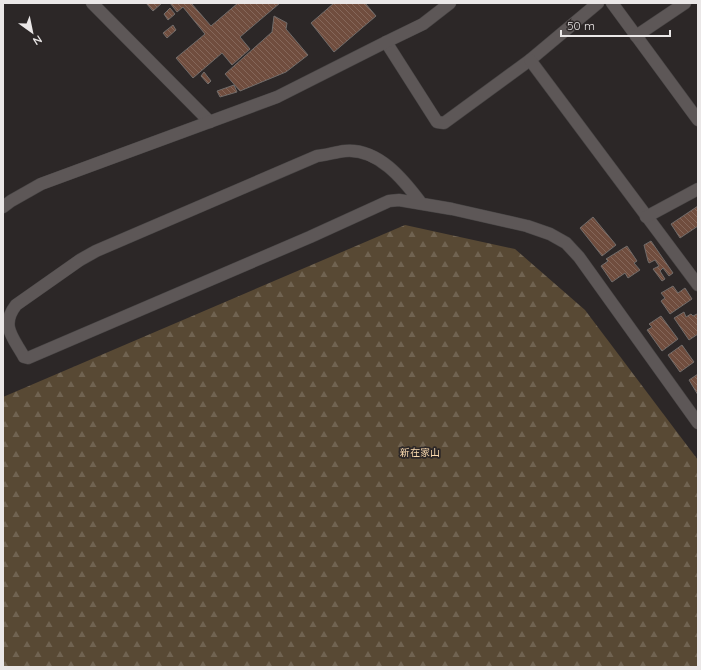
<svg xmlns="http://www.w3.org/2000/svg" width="701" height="670" font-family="Quicksand,'Noto Sans JP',sans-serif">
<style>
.forest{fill:url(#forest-firs)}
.building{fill:url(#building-back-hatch);stroke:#716c6a}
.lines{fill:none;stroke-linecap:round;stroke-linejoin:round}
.street-casing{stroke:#474444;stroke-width:13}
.street{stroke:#5d5757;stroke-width:12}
.labels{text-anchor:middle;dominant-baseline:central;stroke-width:3.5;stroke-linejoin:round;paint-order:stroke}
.park-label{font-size:10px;fill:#f9d9ae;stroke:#2c2727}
</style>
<defs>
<pattern id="forest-firs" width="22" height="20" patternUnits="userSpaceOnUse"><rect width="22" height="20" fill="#584934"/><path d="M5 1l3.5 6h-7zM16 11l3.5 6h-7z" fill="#706351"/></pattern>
<pattern id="building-back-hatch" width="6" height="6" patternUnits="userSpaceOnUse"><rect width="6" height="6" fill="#704d3e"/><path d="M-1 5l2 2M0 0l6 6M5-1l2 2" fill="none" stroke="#85675a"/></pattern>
</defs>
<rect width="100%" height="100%" fill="#2c2727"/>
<path class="forest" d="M 405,225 L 515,249 L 585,310 L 698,460 L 698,667 L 3,667 L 3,397 Z"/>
<g class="building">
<path d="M 146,3 L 162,3 L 153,11 Z"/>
<path d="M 170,3 L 191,3 L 211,26 L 238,3 L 280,3 L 240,37 L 250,49 L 232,65 L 222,53 L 193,78 L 176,58 L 205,34 L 183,7 L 177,12 Z"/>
<path d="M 334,3 L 365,3 L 376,16 L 334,52 L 311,23 Z"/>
<path d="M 170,8 L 175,14 L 168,20 L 164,14 Z"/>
<path d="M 274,16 L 287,23 L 286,29 L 308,55 L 286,72 L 240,91 L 225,74 L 272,32 Z"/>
<path d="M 173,25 L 176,30 L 167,38 L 163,33 Z"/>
<path d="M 204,72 L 211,81 L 208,84 L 201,76 Z"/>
<path d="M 234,85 L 237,92 L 220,97 L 217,91 Z"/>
<path d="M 698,206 L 698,226 L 680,238 L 671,224 Z"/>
<path d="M 593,217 L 616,245 L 602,256 L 580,228 Z"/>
<path d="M 651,241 L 673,273 L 669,276 L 663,268 L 660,271 L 665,279 L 662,281 L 653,269 L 659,266 L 655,260 L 649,263 L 648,261 L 644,245 Z"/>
<path d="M 627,246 L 637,261 L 634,263 L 640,270 L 628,278 L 625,273 L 612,282 L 601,266 L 608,261 L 606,259 Z"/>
<path d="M 673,286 L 678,293 L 685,288 L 692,299 L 670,314 L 661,301 L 665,298 L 661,293 Z"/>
<path d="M 684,312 L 686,317 L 691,314 L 693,316 L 697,314 L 698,315 L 698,334 L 689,340 L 674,318 Z"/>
<path d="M 661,316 L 678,339 L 662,351 L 647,330 L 652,327 L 649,324 Z"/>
<path d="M 682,345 L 694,362 L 680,372 L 668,355 Z"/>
<path d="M 698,374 L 698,395 L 689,380 Z"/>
</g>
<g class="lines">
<defs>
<g id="street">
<path d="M 92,3 L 210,122"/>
<path d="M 612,3 L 698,120"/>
<path d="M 636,36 L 685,3"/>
<path d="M 386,42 L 437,122 L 444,123 L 530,60 L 598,3"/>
<path d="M 530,60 L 698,285"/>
<path d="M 421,203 C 403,179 378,148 345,151 C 336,152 326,155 317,156 L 96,251 L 80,260 L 16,305 C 0,326 13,337 24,357 L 28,358 L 310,237 L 389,201 L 399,200 L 452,209 L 527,226 L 550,234 L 566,243 L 579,257 L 698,423"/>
<path d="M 3,207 L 11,201 L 41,184 L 277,97 L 386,42 L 423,24 L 450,3"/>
<path d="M 646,217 L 698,189"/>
</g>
</defs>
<use href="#street" class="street-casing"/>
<use href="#street" class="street"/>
</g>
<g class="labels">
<g class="park-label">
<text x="420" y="452">新在家山</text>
</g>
</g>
<rect width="701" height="670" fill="none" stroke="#eae7e7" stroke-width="8"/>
<g transform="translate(32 32) rotate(147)" stroke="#2c2727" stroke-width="3" paint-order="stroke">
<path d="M0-3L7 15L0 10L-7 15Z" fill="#eae7e7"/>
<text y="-6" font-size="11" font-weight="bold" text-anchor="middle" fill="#eae7e7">N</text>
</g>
<path d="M561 30v6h109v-6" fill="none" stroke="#eae7e7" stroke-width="2"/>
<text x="567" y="30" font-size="12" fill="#eae7e7" stroke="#2c2727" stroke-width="3" paint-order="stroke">50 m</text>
</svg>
